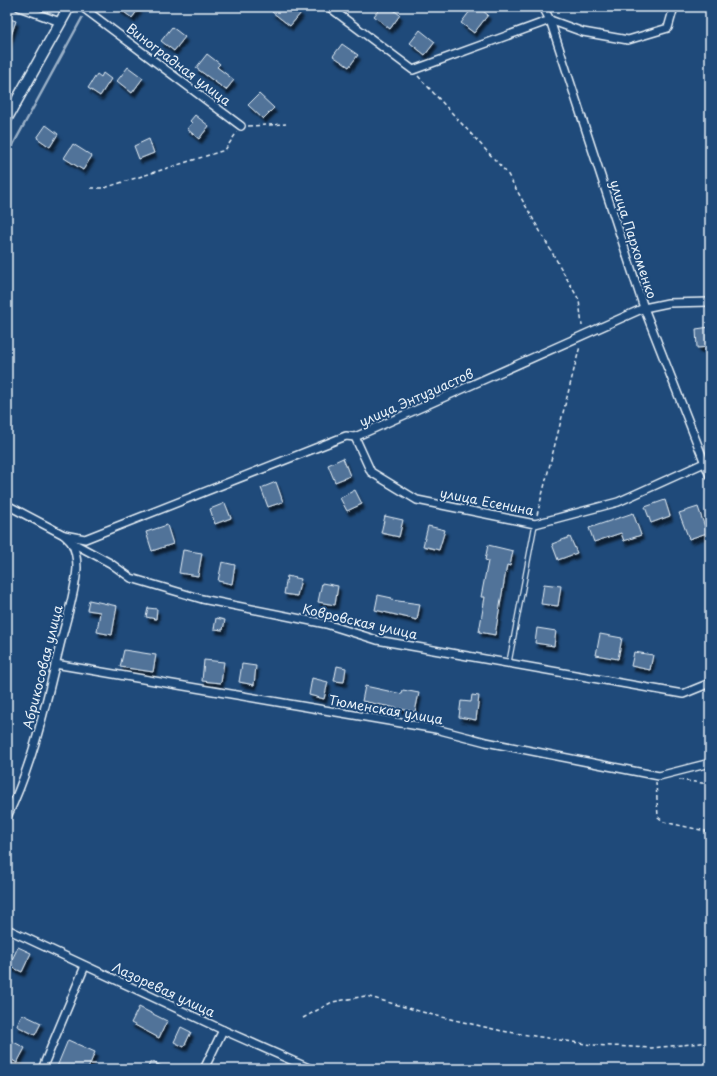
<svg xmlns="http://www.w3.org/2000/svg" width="717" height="1076" font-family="'Playpen Sans',sans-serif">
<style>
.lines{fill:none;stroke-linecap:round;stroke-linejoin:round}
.stream{stroke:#9ab0c7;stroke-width:2.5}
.building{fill:#517399;stroke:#e8f1f8;filter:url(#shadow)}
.lane-casing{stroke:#e8f1f8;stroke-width:6}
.street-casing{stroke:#e8f1f8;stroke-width:10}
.secondary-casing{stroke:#e8f1f8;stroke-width:13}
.path{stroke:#e8f1f8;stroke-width:1.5;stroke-dasharray:4 3;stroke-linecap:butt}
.lane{stroke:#1f4a7a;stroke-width:3.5}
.street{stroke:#1f4a7a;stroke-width:7}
.secondary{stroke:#1f4a7a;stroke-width:10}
.labels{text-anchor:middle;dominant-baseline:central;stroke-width:4;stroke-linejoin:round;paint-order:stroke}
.street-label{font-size:13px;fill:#e8f1f8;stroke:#1f4a7a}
</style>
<defs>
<filter id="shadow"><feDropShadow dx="2.5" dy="4.5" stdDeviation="1" flood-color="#0009"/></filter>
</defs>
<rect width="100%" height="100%" fill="#1f4a7a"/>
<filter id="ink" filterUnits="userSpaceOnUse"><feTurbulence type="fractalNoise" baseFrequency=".025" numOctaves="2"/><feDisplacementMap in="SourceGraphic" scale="8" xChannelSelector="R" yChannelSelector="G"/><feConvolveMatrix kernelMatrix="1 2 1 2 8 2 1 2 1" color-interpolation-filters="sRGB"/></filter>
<g filter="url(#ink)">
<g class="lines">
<path class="stream" d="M 7,156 L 82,18"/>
</g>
<g class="building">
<path d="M 117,7 L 140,7 L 132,18 Z"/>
<path d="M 276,7 L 294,7 L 301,13 L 290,26 L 272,12 Z"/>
<path d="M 373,7 L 390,7 L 400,15 L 390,29 L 374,16 L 378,11 Z"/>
<path d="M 473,7 L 478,7 L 488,15 L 474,33 L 461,23 Z"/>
<path d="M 7,18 L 16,21 L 8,44 L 7,44 Z"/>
<path d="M 172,27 L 185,37 L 174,51 L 161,41 Z"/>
<path d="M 420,30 L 435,42 L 425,55 L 410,43 Z"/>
<path d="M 342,44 L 358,55 L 349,67 L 333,56 Z"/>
<path d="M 207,54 L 220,64 L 217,67 L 234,80 L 226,90 L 196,68 Z"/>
<path d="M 128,67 L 143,78 L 132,93 L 117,81 Z"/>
<path d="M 103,73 L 111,79 L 100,96 L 88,88 L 97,74 L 101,77 Z"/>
<path d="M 259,94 L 274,108 L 263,119 L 248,105 Z"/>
<path d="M 195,115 L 209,126 L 199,139 L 187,129 L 192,123 L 190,121 Z"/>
<path d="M 46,125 L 58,134 L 50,147 L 37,138 Z"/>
<path d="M 149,139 L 154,153 L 139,159 L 134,146 Z"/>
<path d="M 73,144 L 92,156 L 83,170 L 64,158 Z"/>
<path d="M 710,327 L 710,347 L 697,348 L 696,329 Z"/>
<path d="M 343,458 L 350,476 L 335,482 L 328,465 Z"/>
<path d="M 276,482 L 283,502 L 268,507 L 261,488 Z"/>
<path d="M 355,490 L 362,504 L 347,511 L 340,498 Z"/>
<path d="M 665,500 L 670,516 L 651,523 L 645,507 Z"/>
<path d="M 225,503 L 231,518 L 215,524 L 210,509 Z"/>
<path d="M 698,507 L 707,533 L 689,539 L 679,513 Z"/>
<path d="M 633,513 L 641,535 L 624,541 L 621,533 L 594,542 L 589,528 Z"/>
<path d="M 385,516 L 403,520 L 399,537 L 381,533 Z"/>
<path d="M 167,525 L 173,544 L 152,551 L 146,532 Z"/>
<path d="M 428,526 L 445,530 L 439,550 L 423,546 Z"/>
<path d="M 570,537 L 577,553 L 558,560 L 552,544 Z"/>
<path d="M 488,545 L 513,551 L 510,566 L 507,565 L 495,635 L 479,632 L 485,597 L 481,597 L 488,561 L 485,560 Z"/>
<path d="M 183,550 L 202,553 L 198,576 L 179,573 Z"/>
<path d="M 222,562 L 235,565 L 232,584 L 218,581 Z"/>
<path d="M 287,576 L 301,579 L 297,596 L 284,594 Z"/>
<path d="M 322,583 L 338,586 L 335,605 L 318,602 Z"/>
<path d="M 544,584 L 561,586 L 558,606 L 541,604 Z"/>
<path d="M 378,595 L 392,598 L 391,600 L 420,604 L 417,620 L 375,610 Z"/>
<path d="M 89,600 L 117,606 L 112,635 L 97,632 L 100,612 L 87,610 Z"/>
<path d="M 148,608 L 157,609 L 156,619 L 146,617 Z"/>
<path d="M 216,618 L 225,620 L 223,630 L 214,629 Z"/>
<path d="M 537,628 L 556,631 L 554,646 L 535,643 Z"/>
<path d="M 600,634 L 622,638 L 618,659 L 596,655 Z"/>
<path d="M 124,650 L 156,655 L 153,672 L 120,667 Z"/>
<path d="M 634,652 L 653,655 L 650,670 L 631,666 Z"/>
<path d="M 204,660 L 224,662 L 221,683 L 202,681 Z"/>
<path d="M 242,664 L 256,666 L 254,685 L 239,682 Z"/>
<path d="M 337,666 L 346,668 L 344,682 L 334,681 Z"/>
<path d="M 312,678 L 328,682 L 324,699 L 309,695 Z"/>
<path d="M 365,686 L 402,694 L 403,690 L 419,693 L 415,712 L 362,701 Z"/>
<path d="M 472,695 L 479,696 L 476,720 L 459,717 L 461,701 L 471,702 Z"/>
<path d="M 18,947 L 31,953 L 22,972 L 9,966 Z"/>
<path d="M 139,1007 L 167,1021 L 159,1038 L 131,1023 Z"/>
<path d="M 22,1014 L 41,1023 L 35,1035 L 17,1026 Z"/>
<path d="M 181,1027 L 191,1032 L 184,1047 L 174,1042 Z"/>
<path d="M 68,1040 L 95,1052 L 88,1069 L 56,1069 Z"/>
<path d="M 12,1041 L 25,1048 L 17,1063 L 7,1057 L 7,1051 Z"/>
<path d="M 151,1061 L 167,1069 L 147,1069 Z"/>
</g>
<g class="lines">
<defs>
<path id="lane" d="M 509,662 L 535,524"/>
<g id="street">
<path d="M 19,7 L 60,22"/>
<path d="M 82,7 L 241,126"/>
<path d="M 329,7 L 413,70 L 550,20 L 583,32 L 628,40 L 668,28 L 674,7"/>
<path d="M 543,7 L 550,20 L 644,308 L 710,476"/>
<path d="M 355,437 L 371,472 L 417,500 L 535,524 L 618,502 L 702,464 L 705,461"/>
<path d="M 7,505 L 64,535 L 71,542 L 110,563 L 131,578 L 202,599 L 326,624 L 377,640 L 683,694 L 710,683"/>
<path d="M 64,535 L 85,539 L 346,436 L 355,437 L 644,308 L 668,303 L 710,302"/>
<path d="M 55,664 L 436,729 L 486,742 L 659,776 L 710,763"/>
<path d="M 7,817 C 33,763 45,707 59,649 C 65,623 75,595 77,568 C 77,559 76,550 71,542"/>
<path d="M 7,929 L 223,1030 L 311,1069"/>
<path d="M 42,1069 L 85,966"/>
<path d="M 204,1069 L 223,1030"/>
</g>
<path id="secondary" d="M 7,118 L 69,7"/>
</defs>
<use href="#lane" class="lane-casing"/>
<use href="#street" class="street-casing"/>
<use href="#secondary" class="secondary-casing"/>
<g class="path">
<path d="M 418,76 L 507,173 L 579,300 L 582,326"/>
<path d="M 248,126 L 286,124"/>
<path d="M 91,188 L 104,188 L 225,150 L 237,132"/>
<path d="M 537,515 L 580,346"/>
<path d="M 679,780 L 710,784"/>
<path d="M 656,782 L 658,817 L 664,822 L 710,832"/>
<path d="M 303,1018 L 332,1002 L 366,996 L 433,1015 L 502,1031 L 592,1045 L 652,1048 L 710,1042"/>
</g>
<use href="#lane" class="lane"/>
<use href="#street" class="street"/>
<use href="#secondary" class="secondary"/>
</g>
</g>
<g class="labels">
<g class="street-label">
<text transform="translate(179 64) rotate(37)">Виноградная улица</text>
<text transform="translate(634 239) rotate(72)">улица Пархоменко</text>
<text transform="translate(416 397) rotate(-24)">улица Энтузиастов</text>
<text transform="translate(487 501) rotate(11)">улица Есенина</text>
<text transform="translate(360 621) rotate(13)">Ковровская улица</text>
<text transform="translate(42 667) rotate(-76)">Абрикосовая улица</text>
<text transform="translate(386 709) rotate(10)">Тюменская улица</text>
<text transform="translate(164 989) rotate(25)">Лазоревая улица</text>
</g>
</g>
<rect width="717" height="1076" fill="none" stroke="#1f4a7a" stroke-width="24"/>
<rect x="12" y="12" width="693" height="1052" fill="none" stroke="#e8f1f8" stroke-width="1.5" filter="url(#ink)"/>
</svg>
